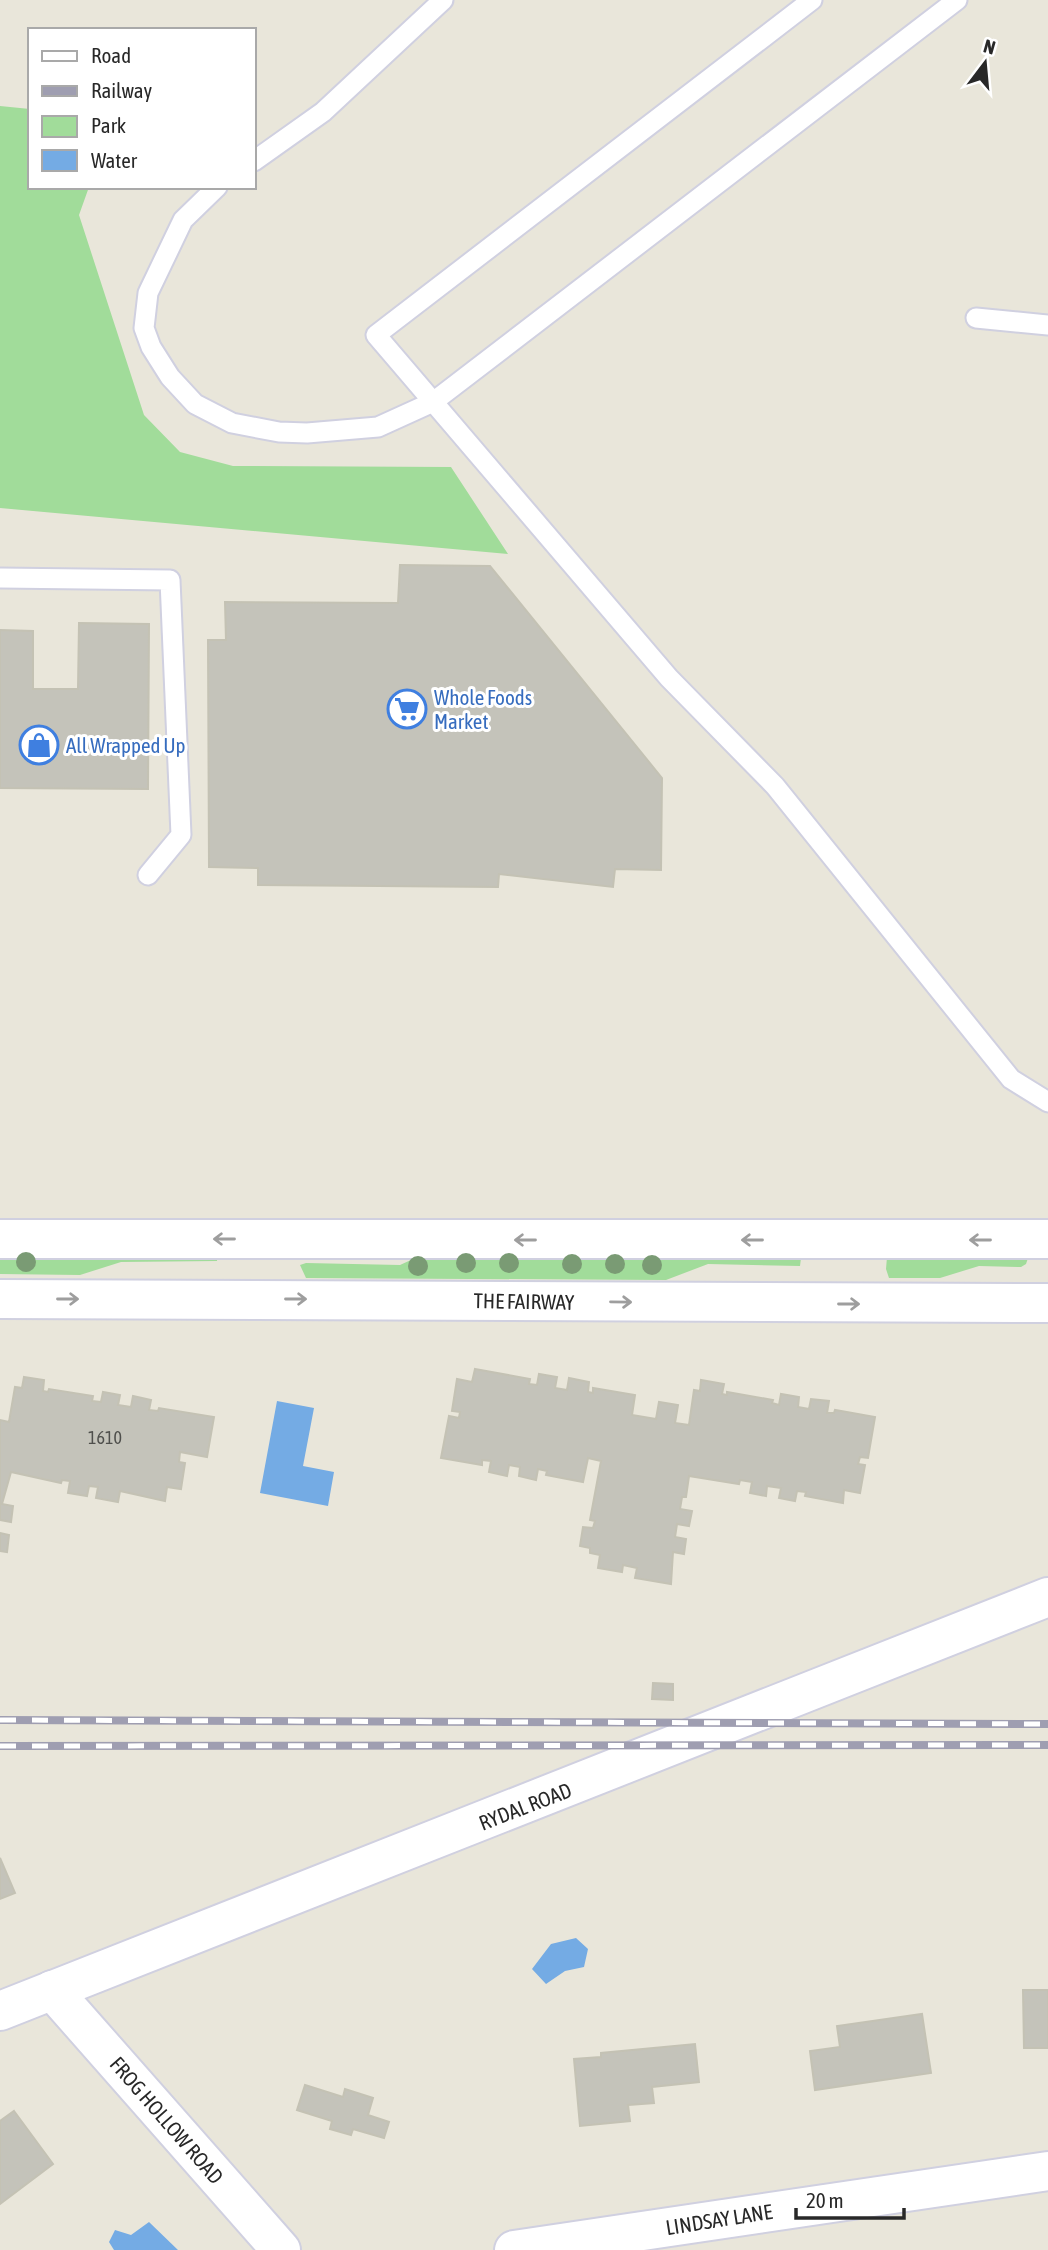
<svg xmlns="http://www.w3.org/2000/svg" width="1048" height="2250" font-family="'Asap Condensed',sans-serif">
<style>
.green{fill:#a1dc9a}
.water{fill:#74abe4}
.building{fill:#c4c3ba;stroke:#c4c2b4;stroke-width:2}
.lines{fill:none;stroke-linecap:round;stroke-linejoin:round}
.service-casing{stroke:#d0d0e0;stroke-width:23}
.minor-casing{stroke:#d0d0e0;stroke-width:42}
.tertiary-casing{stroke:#d0d0e0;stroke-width:42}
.secondary-casing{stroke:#d0d0e0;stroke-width:42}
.service{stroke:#fff;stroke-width:19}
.minor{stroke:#fff;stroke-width:38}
.tertiary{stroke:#fff;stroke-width:38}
.secondary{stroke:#fff;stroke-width:38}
.rail-casing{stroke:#9f9eb1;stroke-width:8}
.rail{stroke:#fff;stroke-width:5;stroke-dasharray:16;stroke-linecap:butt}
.tree{fill:#7a9b74}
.oneway{stroke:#9e9e9e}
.labels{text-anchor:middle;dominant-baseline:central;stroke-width:6;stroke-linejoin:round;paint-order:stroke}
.number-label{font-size:18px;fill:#4f4f4c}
.shop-label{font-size:21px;fill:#366cbe;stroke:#fff;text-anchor:start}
.street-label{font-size:21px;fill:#282828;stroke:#fff}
</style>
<rect width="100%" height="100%" fill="#e9e6da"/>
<g class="green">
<path d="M 0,106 L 30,109 L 30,187 L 89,187 L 79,215 L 144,415 L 180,452 L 233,466 L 451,467 L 508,554 L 0,508 Z"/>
<path d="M 0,1247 L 218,1249 L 217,1261 L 121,1262 L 80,1275 L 0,1274 Z"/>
<path d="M 437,1248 L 802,1250 L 800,1266 L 708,1264 L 666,1280 L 306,1278 L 300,1265 L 306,1263 L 400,1265 Z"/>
<path d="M 887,1257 L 1028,1258 L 1026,1264 L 1021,1267 L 979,1266 L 940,1278 L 889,1278 L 886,1269 Z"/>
</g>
<g class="water">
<path d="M 277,1401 L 314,1408 L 303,1466 L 334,1472 L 328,1506 L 260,1493 Z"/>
<path d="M 576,1938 L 588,1949 L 584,1967 L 565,1971 L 546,1984 L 532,1969 L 551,1944 Z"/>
<path d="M 149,2222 L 178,2250 L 114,2250 L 109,2242 L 115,2230 L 131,2235 Z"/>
</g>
<g class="building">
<path d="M 400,565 L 490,566 L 662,778 L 661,870 L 615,869 L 613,887 L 499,874 L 498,887 L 258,885 L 258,868 L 209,867 L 208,640 L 226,640 L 225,602 L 398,603 Z"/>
<path d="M 79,623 L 149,624 L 148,789 L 0,788 L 0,630 L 33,631 L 33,689 L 78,689 Z"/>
<path d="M 475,1369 L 530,1379 L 529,1384 L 537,1385 L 539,1374 L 557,1377 L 555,1388 L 567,1390 L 569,1378 L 589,1382 L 588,1392 L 593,1393 L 593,1388 L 635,1395 L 632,1415 L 656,1419 L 659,1402 L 678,1405 L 675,1423 L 689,1425 L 694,1390 L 700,1391 L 701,1380 L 724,1384 L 722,1394 L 727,1395 L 727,1392 L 773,1400 L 772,1403 L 779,1405 L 781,1394 L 799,1397 L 798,1407 L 809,1409 L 811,1399 L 829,1401 L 827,1413 L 834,1413 L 835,1410 L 875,1417 L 868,1458 L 860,1457 L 858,1464 L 865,1465 L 860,1493 L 844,1490 L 843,1503 L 805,1496 L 806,1492 L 797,1491 L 795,1501 L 779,1498 L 781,1488 L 767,1486 L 766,1496 L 750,1493 L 752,1482 L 740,1480 L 739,1484 L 689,1476 L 686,1497 L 682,1497 L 680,1509 L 692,1511 L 689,1526 L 677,1524 L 675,1537 L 686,1539 L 684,1554 L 673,1552 L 671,1584 L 635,1578 L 637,1568 L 623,1565 L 622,1572 L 598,1568 L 600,1555 L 590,1553 L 590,1548 L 580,1546 L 583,1527 L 593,1528 L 595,1521 L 590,1520 L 601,1461 L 588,1458 L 583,1482 L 546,1475 L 547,1471 L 538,1469 L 536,1480 L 519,1476 L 520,1467 L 509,1465 L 507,1476 L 489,1472 L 491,1461 L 482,1460 L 482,1465 L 441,1458 L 449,1416 L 459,1418 L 460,1412 L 452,1411 L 457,1379 L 472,1382 Z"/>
<path d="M 24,1377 L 44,1380 L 43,1391 L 48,1392 L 49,1389 L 93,1396 L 92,1401 L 101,1402 L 103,1392 L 120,1395 L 118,1405 L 131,1407 L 133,1396 L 151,1400 L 149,1410 L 158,1411 L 159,1408 L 214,1417 L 207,1457 L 180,1452 L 179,1462 L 185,1463 L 181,1489 L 167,1487 L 165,1501 L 120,1491 L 118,1502 L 96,1498 L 98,1487 L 89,1486 L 87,1496 L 68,1493 L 70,1481 L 62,1480 L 61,1483 L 11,1472 L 2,1504 L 13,1506 L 11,1522 L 0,1520 L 0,1420 L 9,1422 L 15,1387 L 22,1388 Z"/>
<path d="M 0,1533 L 9,1535 L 7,1552 L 0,1551 Z"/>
<path d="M 653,1683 L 673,1684 L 673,1700 L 652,1699 Z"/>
<path d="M 0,1858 L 15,1893 L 0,1899 Z"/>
<path d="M 1023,1990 L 1048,1990 L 1048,2048 L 1024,2048 Z"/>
<path d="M 922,2014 L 931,2073 L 815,2090 L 810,2051 L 840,2047 L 837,2026 Z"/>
<path d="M 695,2044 L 699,2082 L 652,2087 L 654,2103 L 628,2105 L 630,2121 L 580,2126 L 574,2059 L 601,2057 L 601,2053 Z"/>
<path d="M 305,2085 L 343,2097 L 345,2089 L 373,2098 L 368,2115 L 389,2122 L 384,2138 L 353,2129 L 351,2135 L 330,2129 L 332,2121 L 297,2110 Z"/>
<path d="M 14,2111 L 53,2164 L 0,2204 L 0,2121 Z"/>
</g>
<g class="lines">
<defs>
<g id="service">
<path d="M 812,0 L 376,335 L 669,678 L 775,786 L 1011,1079 L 1048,1102"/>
<path d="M 254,161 L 323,112 L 443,0"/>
<path d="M 217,187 L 183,220 L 148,293 L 144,328 L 151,347 L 170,377 L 195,404 L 232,423 L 279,432 L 307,433 L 378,427 L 433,402 L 957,0"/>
<path d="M 976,318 L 1048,325"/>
<path d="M 0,578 L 170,580 L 181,835 L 148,875"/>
</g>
<g id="minor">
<path d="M 52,1990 L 281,2250"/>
<path d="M 514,2250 L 1048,2171"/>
</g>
<path id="tertiary" d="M 0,2011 L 1048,1597"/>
<g id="secondary">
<path d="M 0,1239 L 1048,1239"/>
<path d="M 0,1299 L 1048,1303"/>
</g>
</defs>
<use href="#service" class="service-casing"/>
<use href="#minor" class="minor-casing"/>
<use href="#tertiary" class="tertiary-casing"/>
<use href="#secondary" class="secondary-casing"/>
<use href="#service" class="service"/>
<use href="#minor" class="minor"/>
<use href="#tertiary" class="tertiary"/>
<use href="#secondary" class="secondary"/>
<defs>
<g id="rail">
<path d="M 0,1720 L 1048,1724"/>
<path d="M 0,1746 L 1048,1745"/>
</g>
</defs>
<use href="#rail" class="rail-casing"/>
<use href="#rail" class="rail"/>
</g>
<g class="tree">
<circle cx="26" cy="1262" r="10"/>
<circle cx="466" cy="1263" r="10"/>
<circle cx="509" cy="1263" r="10"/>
<circle cx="572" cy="1264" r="10"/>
<circle cx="615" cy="1264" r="10"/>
<circle cx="652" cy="1265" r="10"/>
<circle cx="418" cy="1266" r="10"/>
</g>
<defs><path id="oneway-shaft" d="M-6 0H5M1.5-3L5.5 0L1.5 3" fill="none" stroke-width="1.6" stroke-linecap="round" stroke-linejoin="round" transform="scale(1.75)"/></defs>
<g class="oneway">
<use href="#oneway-shaft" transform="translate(224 1239) rotate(-180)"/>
<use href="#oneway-shaft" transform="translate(525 1240) rotate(-180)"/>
<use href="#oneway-shaft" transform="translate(752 1240) rotate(-180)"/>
<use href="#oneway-shaft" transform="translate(980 1240) rotate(180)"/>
<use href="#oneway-shaft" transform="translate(68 1299)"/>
<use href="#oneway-shaft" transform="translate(296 1299)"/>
<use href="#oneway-shaft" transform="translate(621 1302) rotate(1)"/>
<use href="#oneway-shaft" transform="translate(849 1304)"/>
</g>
<defs>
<symbol id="supermarket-ring" viewBox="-11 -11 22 22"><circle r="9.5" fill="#fff" stroke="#3f7fe0" stroke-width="1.5"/><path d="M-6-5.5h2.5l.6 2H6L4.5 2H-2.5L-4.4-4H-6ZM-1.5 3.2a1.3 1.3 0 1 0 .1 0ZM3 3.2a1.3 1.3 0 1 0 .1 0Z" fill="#3f7fe0"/></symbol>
<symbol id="shop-ring" viewBox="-11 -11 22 22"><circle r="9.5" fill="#fff" stroke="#3f7fe0" stroke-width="1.5"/><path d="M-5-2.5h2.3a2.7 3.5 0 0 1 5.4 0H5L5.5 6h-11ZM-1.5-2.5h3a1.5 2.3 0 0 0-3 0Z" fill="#3f7fe0"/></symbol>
</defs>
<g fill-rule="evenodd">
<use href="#supermarket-ring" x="385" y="687" width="44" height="44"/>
<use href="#shop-ring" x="17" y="723" width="44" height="44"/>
</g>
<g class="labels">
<g class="number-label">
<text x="105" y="1437">1610</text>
</g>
<g class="shop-label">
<text x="434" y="697">Whole Foods<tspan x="434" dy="24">Market</tspan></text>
<text x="66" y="745">All Wrapped Up</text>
</g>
<g class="street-label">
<text transform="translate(524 1301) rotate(1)">THE FAIRWAY</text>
<text transform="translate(525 1806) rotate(-21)">RYDAL ROAD</text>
<text transform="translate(167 2120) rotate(49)">FROG HOLLOW ROAD</text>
<text transform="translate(719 2219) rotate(-9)">LINDSAY LANE</text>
</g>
</g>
<rect x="28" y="28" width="228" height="161" fill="#ffffff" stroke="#a9a9a9" stroke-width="2"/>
<rect x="42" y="51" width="35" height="10" fill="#ffffff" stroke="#a9a9a9" stroke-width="2"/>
<text x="91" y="63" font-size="21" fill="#282828">Road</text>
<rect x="42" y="86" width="35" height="10" fill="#9f9eb1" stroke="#a9a9a9" stroke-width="2"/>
<text x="91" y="98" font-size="21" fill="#282828">Railway</text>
<rect x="42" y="116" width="35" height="21" fill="#a1dc9a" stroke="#a9a9a9" stroke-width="2"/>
<text x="91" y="133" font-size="21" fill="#282828">Park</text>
<rect x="42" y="150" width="35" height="21" fill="#74abe4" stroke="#a9a9a9" stroke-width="2"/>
<text x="91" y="168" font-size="21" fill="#282828">Water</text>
<g transform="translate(985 63) rotate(16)" stroke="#ffffff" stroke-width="5" paint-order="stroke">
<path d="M0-5L12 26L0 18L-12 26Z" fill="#282828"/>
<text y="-10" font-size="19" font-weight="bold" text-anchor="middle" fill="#282828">N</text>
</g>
<path d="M796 2208v10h108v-10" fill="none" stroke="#282828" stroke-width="3.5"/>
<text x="806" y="2208" font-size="21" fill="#282828" stroke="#ffffff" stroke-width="5" paint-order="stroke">20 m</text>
</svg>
